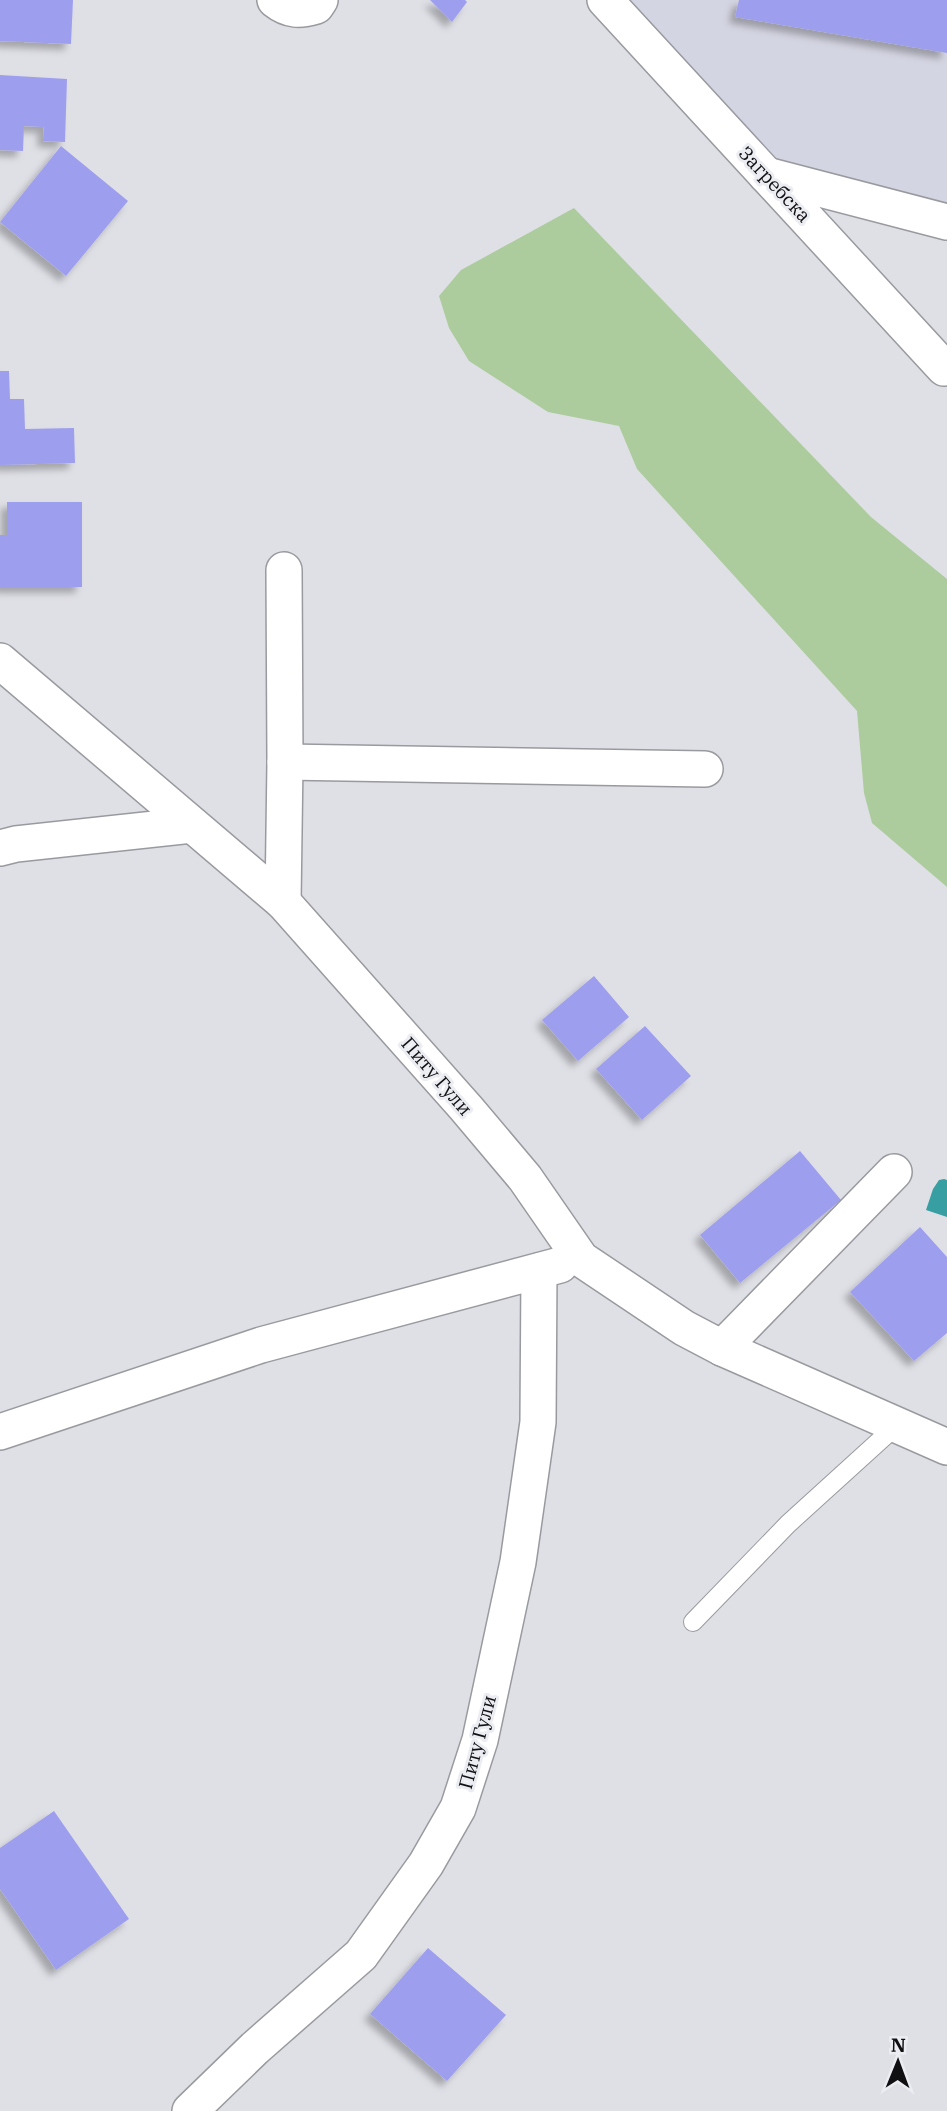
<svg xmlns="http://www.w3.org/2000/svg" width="947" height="2111" font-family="'IBM Plex Serif',serif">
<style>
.built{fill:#d4d5e2}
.green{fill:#adcc9e}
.water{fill:#379fa2}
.building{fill:#9e9eef;filter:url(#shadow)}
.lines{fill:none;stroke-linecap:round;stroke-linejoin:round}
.lane-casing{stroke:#999a9f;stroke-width:20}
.street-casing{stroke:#999a9f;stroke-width:38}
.lane{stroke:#fff;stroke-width:18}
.street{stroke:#fff;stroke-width:35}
.labels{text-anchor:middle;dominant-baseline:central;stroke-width:6;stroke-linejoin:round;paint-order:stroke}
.street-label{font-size:19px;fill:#101012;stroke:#ecedf3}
</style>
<defs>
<filter id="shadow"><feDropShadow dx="-6" dy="6" stdDeviation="3.5" flood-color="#0004"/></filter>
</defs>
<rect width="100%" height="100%" fill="#dfe0e6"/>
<path class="built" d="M 624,0 L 947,0 L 947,213 L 783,174 Z"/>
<path class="green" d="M 574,208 L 871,517 L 947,579 L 947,887 L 872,823 L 864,793 L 857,711 L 637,469 L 619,426 L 548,412 L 469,361 L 449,328 L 439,296 L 461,270 Z"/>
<path class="water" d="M 944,1179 L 947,1180 L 947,1217 L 926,1210 L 933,1189 L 939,1180 Z"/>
<g class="building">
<path d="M 0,0 L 73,0 L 71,44 L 0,41 Z"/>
<path d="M 430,0 L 465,0 L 467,2 L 452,22 Z"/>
<path d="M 739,0 L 947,0 L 947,53 L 735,17 Z"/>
<path d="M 0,75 L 67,79 L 65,142 L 43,141 L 44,127 L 24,126 L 23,151 L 0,150 Z"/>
<path d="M 61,146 L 128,201 L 66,276 L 0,222 Z"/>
<path d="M 0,371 L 9,371 L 10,399 L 24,399 L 25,429 L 74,428 L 75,463 L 0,465 Z"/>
<path d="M 7,502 L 82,502 L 82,587 L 0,587 L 0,535 L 7,535 Z"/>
<path d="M 594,976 L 629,1017 L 578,1061 L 542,1020 Z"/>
<path d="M 645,1026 L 691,1076 L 642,1120 L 596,1069 Z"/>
<path d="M 800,1151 L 841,1200 L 740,1283 L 700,1235 Z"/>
<path d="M 920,1227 L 947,1257 L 947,1333 L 914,1361 L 850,1292 Z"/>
<path d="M 54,1811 L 129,1919 L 56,1970 L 0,1889 L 0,1848 Z"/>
<path d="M 428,1948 L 506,2015 L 447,2081 L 370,2014 Z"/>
</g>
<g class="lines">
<defs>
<path id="lane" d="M 693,1622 L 788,1524 L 897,1425"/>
<g id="street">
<path d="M 275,0 C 289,11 300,11 316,6 L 320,0"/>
<path d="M 605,0 L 944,368"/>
<path d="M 766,175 L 947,222"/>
<path d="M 0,661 L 283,902 L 466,1108 L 525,1178 L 581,1259 L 684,1328 L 722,1348 L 947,1447"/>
<path d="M 285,762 L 705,769"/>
<path d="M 0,848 L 16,844 L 192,825"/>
<path d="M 283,902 L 285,762 L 284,570"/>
<path d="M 722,1348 L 894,1172"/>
<path d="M 0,1432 L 261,1345 L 560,1265"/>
<path d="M 190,2111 L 255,2048 L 361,1955 L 426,1864 L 458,1808 L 480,1740 L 518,1562 L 538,1422 L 539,1271"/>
</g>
</defs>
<use href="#lane" class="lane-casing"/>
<use href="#street" class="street-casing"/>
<use href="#lane" class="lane"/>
<use href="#street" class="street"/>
</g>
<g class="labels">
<g class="street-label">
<text transform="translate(775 184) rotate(47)">Загребска</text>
<text transform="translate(437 1076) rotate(49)">Питу Гули</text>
<text transform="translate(477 1742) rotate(-75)">Питу Гули</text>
</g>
</g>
<g transform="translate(898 2062) rotate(1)" stroke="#ecedf3" stroke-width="5" paint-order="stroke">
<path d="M0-5L12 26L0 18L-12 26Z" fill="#101012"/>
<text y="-10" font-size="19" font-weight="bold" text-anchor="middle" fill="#101012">N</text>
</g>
</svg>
